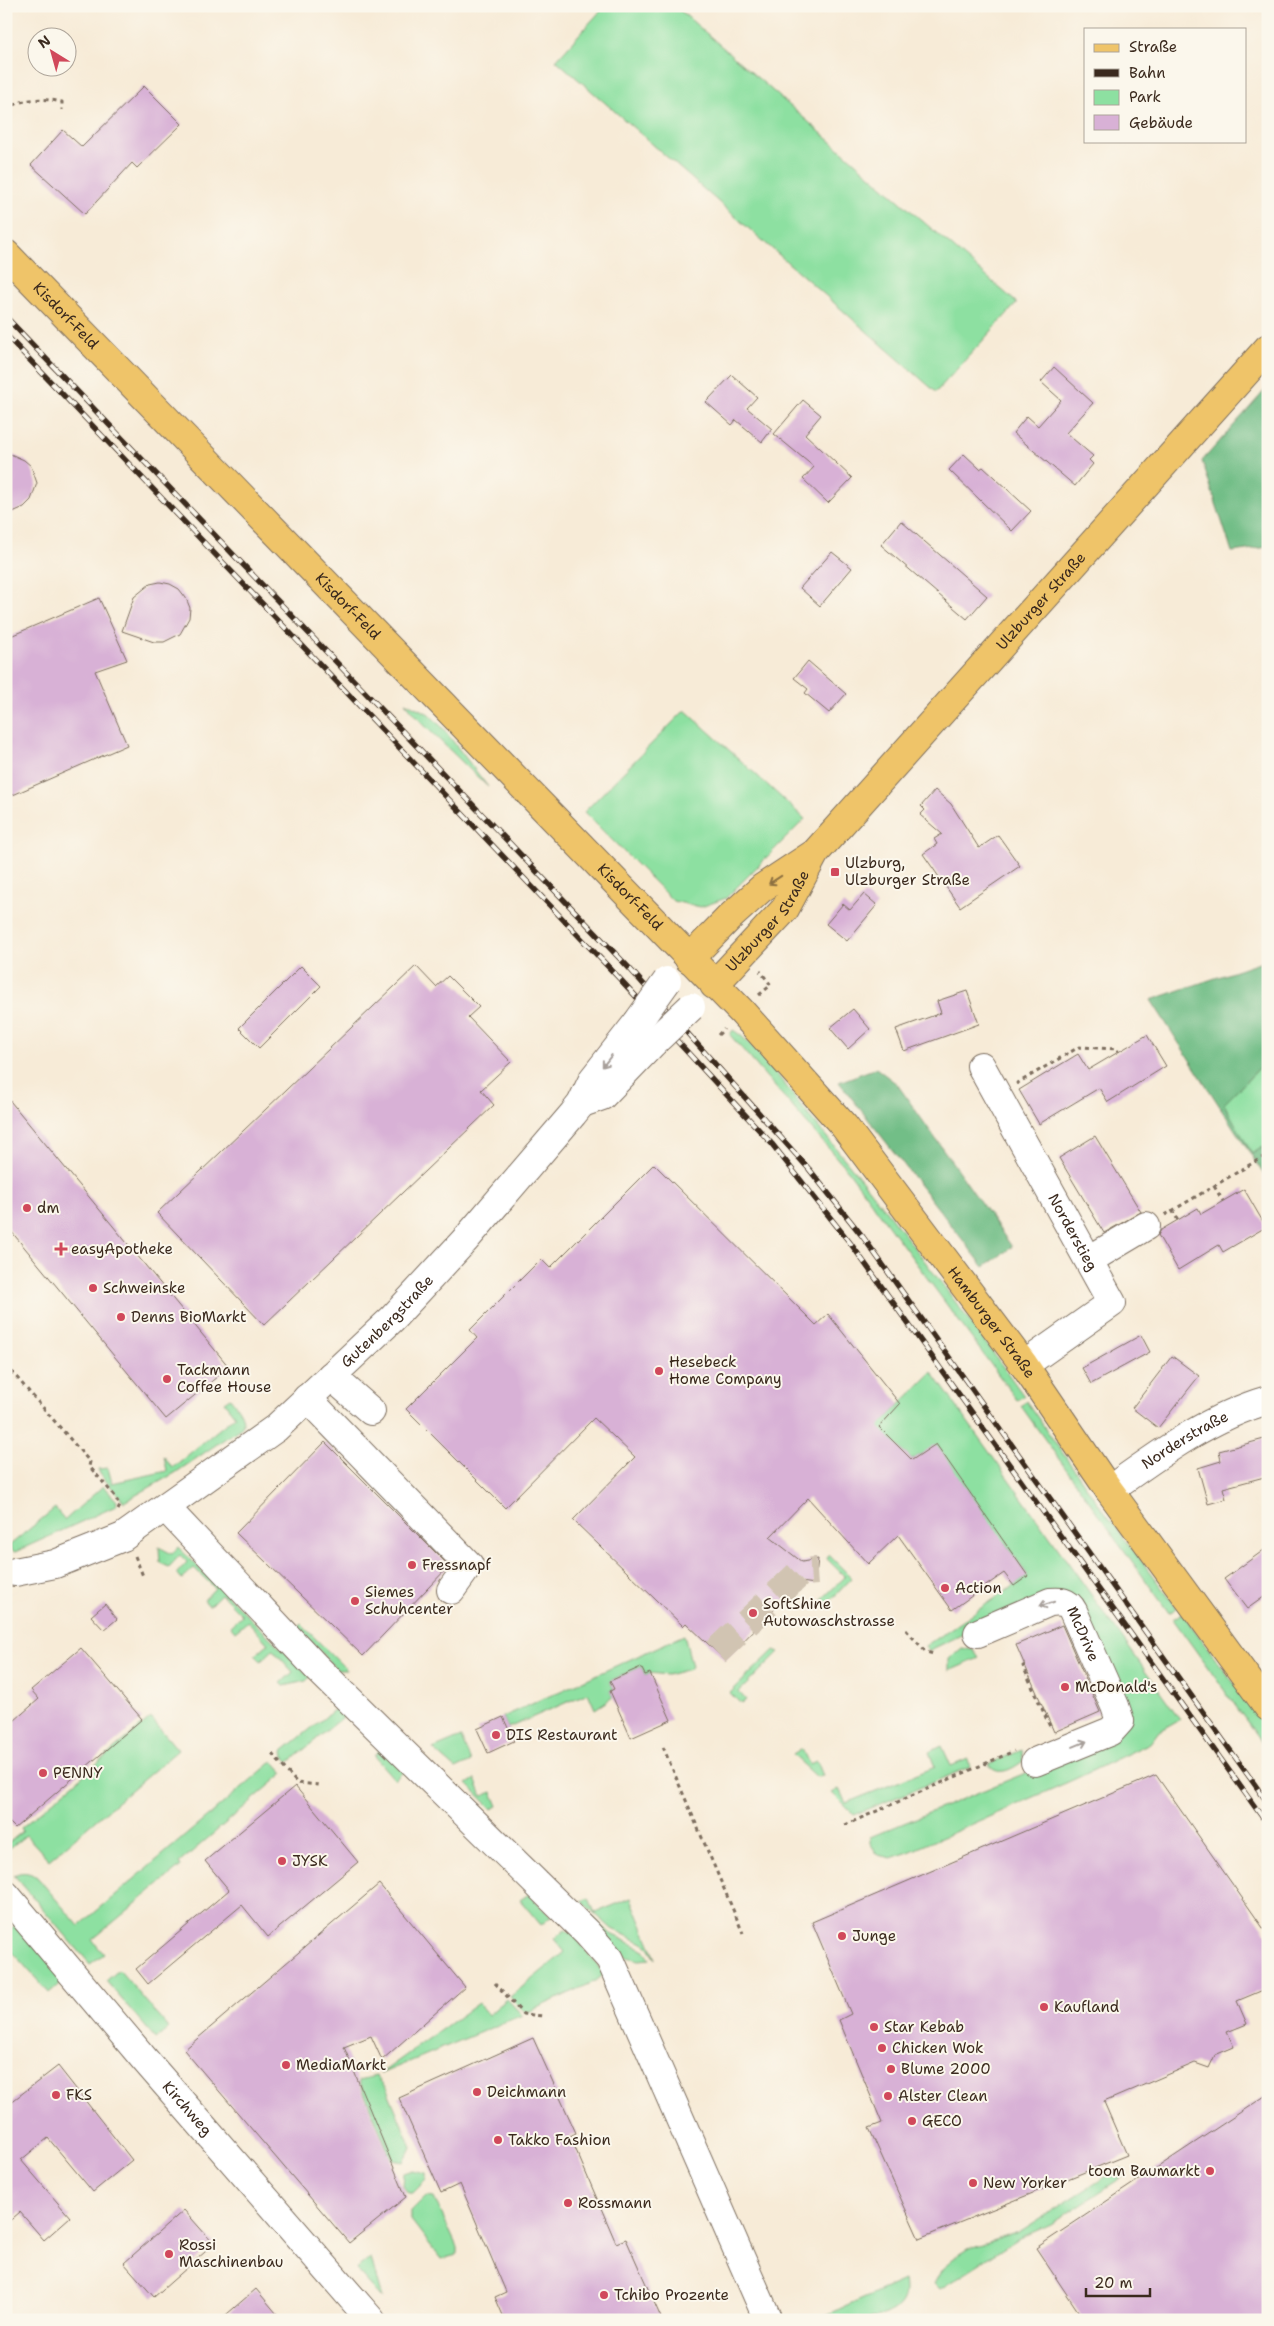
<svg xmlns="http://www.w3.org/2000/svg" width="1274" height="2326" font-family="'Shantell Sans',sans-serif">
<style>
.green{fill:#8de0a1;stroke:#648560}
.forest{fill:#72be87;stroke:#567452}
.building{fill:#d8b1d6}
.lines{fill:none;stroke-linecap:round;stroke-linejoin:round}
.minor-tunnel{stroke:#d1c4b2;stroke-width:28;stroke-dasharray:28 14;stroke-linecap:butt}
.minor-casing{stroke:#7d6e5f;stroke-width:30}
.major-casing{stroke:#7d6e5f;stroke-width:30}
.path{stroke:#7d6e5f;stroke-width:3;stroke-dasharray:4 4;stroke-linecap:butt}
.minor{stroke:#fff;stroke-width:28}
.major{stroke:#efc469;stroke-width:28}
.rail-casing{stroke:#3b2a1e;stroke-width:5.5}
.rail{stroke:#fbf7ec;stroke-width:4;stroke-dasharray:11;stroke-linecap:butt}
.minor-bridge-casing{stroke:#7d6e5f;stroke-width:30;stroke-linecap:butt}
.minor-bridge{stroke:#fff;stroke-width:28}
.oneway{stroke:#8c6f40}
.oneway2{stroke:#a79f9a}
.poi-dot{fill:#d1495b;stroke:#fbf7ec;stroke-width:2}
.labels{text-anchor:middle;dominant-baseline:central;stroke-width:4;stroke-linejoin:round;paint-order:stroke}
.street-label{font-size:15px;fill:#3b2a1e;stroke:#fbf7ec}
.poi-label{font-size:15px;fill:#3b2a1e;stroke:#fbf7ec;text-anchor:start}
</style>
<rect width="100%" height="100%" fill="#fbf7ec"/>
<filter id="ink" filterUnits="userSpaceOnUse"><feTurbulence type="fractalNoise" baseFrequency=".02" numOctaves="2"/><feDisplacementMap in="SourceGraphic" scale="10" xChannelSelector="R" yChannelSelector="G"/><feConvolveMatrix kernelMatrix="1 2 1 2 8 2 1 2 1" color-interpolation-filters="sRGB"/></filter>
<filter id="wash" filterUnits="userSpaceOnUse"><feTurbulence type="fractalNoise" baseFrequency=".0096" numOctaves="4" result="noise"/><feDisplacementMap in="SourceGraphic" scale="20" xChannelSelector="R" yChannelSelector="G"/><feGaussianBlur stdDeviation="1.12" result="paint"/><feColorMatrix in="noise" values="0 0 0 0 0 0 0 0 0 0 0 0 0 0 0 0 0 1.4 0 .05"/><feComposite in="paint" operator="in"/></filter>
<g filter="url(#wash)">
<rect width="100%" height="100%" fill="#f7ebd7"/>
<g class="green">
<path d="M 605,6 L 675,6 L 1017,303 L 936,392 L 556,60 Z"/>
<path d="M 405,702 L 429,714 L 442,727 L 488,787 L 423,724 Z"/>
<path d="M 685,710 L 805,819 L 726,898 L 701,907 L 673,901 L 584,812 Z"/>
<path d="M 733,1030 C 756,1044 788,1089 806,1112 C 883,1204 954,1298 1024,1396 L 1017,1400 L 849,1172 L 730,1035 Z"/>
<path d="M 1268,1059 L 1268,1144 L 1252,1154 L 1224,1104 Z"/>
<path d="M 932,1372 L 1180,1719 L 1159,1731 L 1150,1743 L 1075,1779 L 909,1852 L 891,1858 L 878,1855 L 870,1843 L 870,1837 L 1113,1737 L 1079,1610 L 984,1624 L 928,1651 L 925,1646 L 1028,1576 L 936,1445 L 912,1460 L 878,1427 Z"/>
<path d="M 230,1398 C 236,1406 246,1416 242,1427 L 175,1473 L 124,1502 L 100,1474 L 98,1469 L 108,1468 L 112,1483 L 167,1471 L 164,1456 L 172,1468 L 235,1416 L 224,1402 Z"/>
<path d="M 1026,1401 L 1100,1506 L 1177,1608 L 1169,1613 L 1021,1406 Z"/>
<path d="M 103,1486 L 117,1501 L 116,1506 L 15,1552 L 11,1550 L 10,1545 L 55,1508 L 65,1520 Z"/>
<path d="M 159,1547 L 172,1554 L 178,1547 L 310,1677 L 306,1681 L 284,1686 L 281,1683 L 293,1672 L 273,1650 L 261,1661 L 255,1655 L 268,1644 L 248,1621 L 235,1632 L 230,1626 L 242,1615 L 221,1594 L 209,1606 L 204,1600 L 215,1588 L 194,1568 L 182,1579 L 177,1573 L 187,1562 L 180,1555 L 169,1567 L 160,1563 Z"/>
<path d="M 829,1555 L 852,1578 L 824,1607 L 823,1598 L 845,1577 L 827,1559 Z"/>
<path d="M 1182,1613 L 1268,1729 L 1268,1751 L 1173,1619 Z"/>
<path d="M 301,1624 L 345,1668 L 346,1670 L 337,1670 L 298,1627 Z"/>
<path d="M 684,1635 L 692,1666 L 690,1669 L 667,1675 L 650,1673 L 645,1675 L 641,1667 L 610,1681 L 614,1689 L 610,1691 L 613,1697 L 595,1709 L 588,1693 L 508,1728 L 503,1717 Z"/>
<path d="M 962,1648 L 973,1650 L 979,1658 L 949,1671 L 949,1659 Z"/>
<path d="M 774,1650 L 779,1652 L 739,1692 L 746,1700 L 741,1704 L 730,1693 Z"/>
<path d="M 339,1706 L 348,1713 L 289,1762 L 284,1757 L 283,1751 Z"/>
<path d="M 151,1718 L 178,1750 L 49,1860 L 26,1835 L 6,1851 L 6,1845 L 23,1831 L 21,1828 Z"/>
<path d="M 461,1737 L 471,1762 L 456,1769 L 433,1749 Z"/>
<path d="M 942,1746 L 951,1766 L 968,1759 L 970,1767 L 854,1815 L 832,1793 L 839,1789 L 846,1803 L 935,1767 L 929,1752 Z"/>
<path d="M 381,1748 L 403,1772 L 395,1780 L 374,1756 Z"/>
<path d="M 802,1749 L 809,1764 L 817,1761 L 823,1776 L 817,1777 L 793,1755 Z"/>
<path d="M 1022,1750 L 1023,1761 C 1013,1769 997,1778 988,1764 Z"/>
<path d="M 273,1761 L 284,1773 L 179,1863 L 181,1866 L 92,1940 L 104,1954 L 90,1964 L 14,1875 C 22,1871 29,1872 37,1877 L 79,1926 Z"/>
<path d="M 475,1779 L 482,1796 L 492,1792 L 498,1806 L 492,1809 L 467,1784 Z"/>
<path d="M 529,1894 L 551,1917 L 541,1925 L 520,1900 Z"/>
<path d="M 589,1898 L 595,1913 L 631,1898 L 656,1959 L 647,1945 L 612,1929 L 581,1901 Z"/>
<path d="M 577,1903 L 611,1934 L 643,1949 L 650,1959 L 639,1960 L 626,1957 L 575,1905 Z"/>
<path d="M 18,1924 L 66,1978 L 49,1993 L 6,1945 L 6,1931 Z"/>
<path d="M 565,1930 L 573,1934 L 604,1974 L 596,1981 L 526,2013 L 510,1997 L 565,1952 L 554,1939 Z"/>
<path d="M 119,1970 L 169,2028 L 156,2039 L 106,1981 Z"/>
<path d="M 507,1999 L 522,2015 L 380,2074 L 478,2003 L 488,2015 Z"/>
<path d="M 376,2076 L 387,2089 L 411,2147 L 404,2162 L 392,2160 L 359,2080 Z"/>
<path d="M 1121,2167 L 1127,2174 L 1051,2224 L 1016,2240 L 940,2289 L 934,2283 L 942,2268 L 954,2258 L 970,2248 L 1019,2232 Z"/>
<path d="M 413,2170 L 426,2173 L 426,2180 L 413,2193 L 408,2193 L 403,2186 L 404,2173 Z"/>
<path d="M 426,2196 L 434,2197 L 457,2247 L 457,2255 L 441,2259 L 411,2220 L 411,2211 Z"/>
<path d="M 371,2258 L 382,2299 L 355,2269 Z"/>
<path d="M 904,2281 C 914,2326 844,2320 815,2320 Z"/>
</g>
<g class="forest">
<path d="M 1268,387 L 1268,547 L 1232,552 L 1202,461 Z"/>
<path d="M 1268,960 L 1268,1059 L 1224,1104 L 1252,1154 L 1268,1144 L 1268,1181 L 1151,1000 Z"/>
<path d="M 876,1068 L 897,1084 L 1012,1247 L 984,1267 L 839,1082 Z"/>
</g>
<g id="blocks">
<g class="building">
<path d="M 144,86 L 182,124 L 137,168 L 132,163 L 85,214 L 31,165 L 63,130 L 82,147 Z"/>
<path d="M 1054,367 L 1093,403 L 1066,433 L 1093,456 L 1089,460 L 1093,464 L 1075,486 L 1013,433 L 1027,416 L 1038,426 L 1061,400 L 1041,382 Z"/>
<path d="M 732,375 L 757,397 L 747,408 L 772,429 L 762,442 L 736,420 L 732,425 L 706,402 Z"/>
<path d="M 803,400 L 821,415 L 805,434 L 852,478 L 828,503 L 803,479 L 814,467 L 774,434 Z"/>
<path d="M 6,452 L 24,460 L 31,466 L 37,483 L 31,500 L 24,507 L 6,515 Z"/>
<path d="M 964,454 L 980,469 L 983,467 L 1031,511 L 1012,531 L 949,470 Z"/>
<path d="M 901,521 L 987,596 L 967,619 L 881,545 Z"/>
<path d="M 832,552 L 852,568 L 820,606 L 800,588 Z"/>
<path d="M 160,582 L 170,584 L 179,589 L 186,598 L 190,608 L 189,618 L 180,634 L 164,642 L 154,642 L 122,631 L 134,597 L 150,584 Z"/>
<path d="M 99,598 L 127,660 L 95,671 L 127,745 L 6,798 L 6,638 Z"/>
<path d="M 808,661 L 846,694 L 829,713 L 805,693 L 808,689 L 794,678 Z"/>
<path d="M 935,790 L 951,804 L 979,848 L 998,835 L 1020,866 L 960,907 L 923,854 L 937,844 L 934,839 L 942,834 L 920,815 L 925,810 L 921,806 Z"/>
<path d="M 864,894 L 877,905 L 847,941 L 826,924 L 843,904 L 850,910 Z"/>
<path d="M 301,966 L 321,986 L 259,1048 L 239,1028 Z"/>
<path d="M 416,966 L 436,987 L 448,976 L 479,1007 L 468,1017 L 511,1062 L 481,1090 L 494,1105 L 264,1325 L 157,1213 Z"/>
<path d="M 967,991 L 979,1024 L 904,1051 L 896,1029 L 941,1013 L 937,1001 Z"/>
<path d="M 853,1009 L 870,1029 L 848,1049 L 830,1028 Z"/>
<path d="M 1147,1035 L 1166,1066 L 1108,1102 L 1099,1088 L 1039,1124 L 1019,1090 L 1078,1054 L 1088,1070 Z"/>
<path d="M 6,1096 L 229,1367 L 166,1419 L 6,1225 Z"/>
<path d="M 1095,1136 L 1141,1212 L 1104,1233 L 1059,1158 Z"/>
<path d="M 654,1164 L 816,1325 L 828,1314 L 900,1404 L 879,1427 L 912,1460 L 936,1444 L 1028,1576 L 1014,1586 L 1004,1573 L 952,1610 L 898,1535 L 868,1564 L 808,1498 L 770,1537 L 802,1562 L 818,1559 L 815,1584 L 801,1582 L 725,1660 L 686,1623 L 683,1626 L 573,1520 L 635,1457 L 594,1418 L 505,1508 L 406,1409 L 477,1338 L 470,1330 L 541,1259 L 550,1268 Z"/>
<path d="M 1244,1189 L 1266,1227 L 1223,1252 L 1219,1245 L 1178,1270 L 1158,1235 L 1161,1230 L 1198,1208 L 1201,1214 Z"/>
<path d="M 1141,1335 L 1150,1352 L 1091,1384 L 1082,1368 Z"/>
<path d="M 1172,1356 L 1199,1376 L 1158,1428 L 1132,1408 Z"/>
<path d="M 1268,1438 L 1268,1476 L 1223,1488 L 1226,1499 L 1208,1504 L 1198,1468 L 1221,1461 L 1219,1451 Z"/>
<path d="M 325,1442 L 449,1566 L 363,1656 L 236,1533 Z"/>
<path d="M 1268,1547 L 1268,1594 L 1247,1609 L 1224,1579 Z"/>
<path d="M 105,1604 L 117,1619 L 104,1630 L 91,1616 Z"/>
<path d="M 1062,1625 L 1100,1712 L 1054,1732 L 1016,1645 Z"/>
<path d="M 81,1648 L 142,1719 L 15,1828 L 6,1819 L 6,1728 L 39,1699 L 31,1690 Z"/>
<path d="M 641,1667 L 645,1675 L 650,1673 L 671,1720 L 631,1738 L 610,1691 L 614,1689 L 610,1681 Z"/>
<path d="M 503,1717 L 514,1741 L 488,1753 L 477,1729 Z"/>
<path d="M 1156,1775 L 1268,1935 L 1268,1988 L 1237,2001 L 1247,2024 L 1227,2032 L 1234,2047 L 1215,2055 L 1209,2068 L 1195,2063 L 1104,2102 L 1127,2155 L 919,2239 L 869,2128 L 882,2123 L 839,2020 L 851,2014 L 812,1922 Z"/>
<path d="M 295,1786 L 358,1862 L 268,1937 L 242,1905 L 148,1984 L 136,1969 L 229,1890 L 205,1861 Z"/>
<path d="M 379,1884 L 465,1987 L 382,2060 L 371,2036 L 344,2047 L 406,2197 L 349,2243 L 184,2050 Z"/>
<path d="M 533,2038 L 576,2133 L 570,2136 L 616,2243 L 626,2239 L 662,2320 L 505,2320 L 495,2297 L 506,2292 L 460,2184 L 441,2193 L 399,2098 Z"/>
<path d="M 58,2066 L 132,2160 L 93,2192 L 48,2138 L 21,2160 L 70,2217 L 44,2240 L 20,2212 L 6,2224 L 6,2106 Z"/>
<path d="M 1268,2094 L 1268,2320 L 1084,2320 L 1036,2248 Z"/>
<path d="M 184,2210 L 214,2244 L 154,2297 L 124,2263 Z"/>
<path d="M 256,2289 L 282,2320 L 220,2320 Z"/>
</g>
</g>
</g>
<g filter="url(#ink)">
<use href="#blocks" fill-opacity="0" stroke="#7d6e5f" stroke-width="1"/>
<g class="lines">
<path class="minor-tunnel" d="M 716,1652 L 801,1572 L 817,1571"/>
<defs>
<g id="minor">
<path id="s1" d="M 981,1066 L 1112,1303 L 1024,1365"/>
<path d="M 582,1103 L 602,1096 L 654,1042"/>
<path d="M 1089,1260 L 1146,1226"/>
<path d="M 331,1376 L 371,1411"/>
<path d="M 307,1398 L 469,1565 L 451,1590"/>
<path id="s2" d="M 1109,1490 C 1158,1455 1209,1417 1268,1400"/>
<path d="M 166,1508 L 316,1667 L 587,1933 L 610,1959 L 768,2320"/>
<path id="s3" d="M 15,1572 L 55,1564 L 123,1537 L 276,1428 L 392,1319 L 466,1239 L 573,1114 L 581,1104 L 593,1079 L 637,1023"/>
<path id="s4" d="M 978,1633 L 1050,1602 C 1060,1601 1068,1601 1073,1611 L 1115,1706 L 1120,1721 L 1111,1731 L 1035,1762"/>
<path id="s5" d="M 6,1895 L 145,2060 L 371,2320"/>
</g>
<g id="major">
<path id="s6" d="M 6,254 L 741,1011 L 844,1126 L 1024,1365 L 1109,1490 L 1268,1707"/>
<path d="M 689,959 L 729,918 L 762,888 L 812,855"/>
<path id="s7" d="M 714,985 L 785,909 L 815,853 L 1268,348"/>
</g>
</defs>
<use href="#minor" class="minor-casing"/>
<use href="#major" class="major-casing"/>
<g class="path">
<path d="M 7,110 C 23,97 42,98 62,102 L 62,110"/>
<path d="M 759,995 L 771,985 L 760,971"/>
<path d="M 718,1035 L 724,1029"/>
<path d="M 1016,1084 L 1079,1047 L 1117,1049 L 1118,1052"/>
<path d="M 1214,1186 L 1223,1201"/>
<path d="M 1172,1210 L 1178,1220"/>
<path d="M 1165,1215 L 1268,1154"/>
<path d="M 6,1365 L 90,1462 L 89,1466 L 114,1495 L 120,1506 L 118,1510"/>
<path d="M 135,1556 L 143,1576"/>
<path d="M 906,1630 L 926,1652 L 934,1654"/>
<path d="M 1025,1665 L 1023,1666 L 1051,1729"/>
<path d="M 663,1747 L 743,1933"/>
<path d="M 272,1754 L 297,1783 L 320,1785"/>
<path d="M 845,1825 L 1014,1751"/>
<path d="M 495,1983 L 523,2014 L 543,2016"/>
</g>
<use href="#minor" class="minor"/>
<use href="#major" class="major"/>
<defs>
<g id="rail">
<path d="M 6,317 L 630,969 L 809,1169 L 863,1237 L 1268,1803"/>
<path d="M 6,335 L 619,978 L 772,1144 L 851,1244 L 1268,1825"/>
</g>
</defs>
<use href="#rail" class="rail-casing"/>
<use href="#rail" class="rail"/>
<defs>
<g id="minor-bridge">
<path d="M 637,1023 L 667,981"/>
<path d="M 654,1042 L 691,1007"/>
</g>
</defs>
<use href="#minor-bridge" class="minor-bridge-casing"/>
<use href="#minor-bridge" class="minor-bridge"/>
</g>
<defs><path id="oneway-shaft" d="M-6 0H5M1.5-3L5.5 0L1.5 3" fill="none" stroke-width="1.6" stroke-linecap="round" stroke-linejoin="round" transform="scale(1.25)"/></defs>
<use class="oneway" href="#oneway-shaft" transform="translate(775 880) rotate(147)"/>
<g class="oneway2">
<use href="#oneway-shaft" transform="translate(607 1061) rotate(128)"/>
<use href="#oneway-shaft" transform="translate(1047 1604) rotate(162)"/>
<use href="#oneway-shaft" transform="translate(1080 1744) rotate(-22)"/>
</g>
</g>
<g class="poi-dot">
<rect x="830" y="867" width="10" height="10" rx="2.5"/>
<circle cx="27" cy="1208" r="5"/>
<path d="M58.5 1241.5h5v5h5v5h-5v5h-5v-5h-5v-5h5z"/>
<circle cx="93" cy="1288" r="5"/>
<circle cx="121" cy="1317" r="5"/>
<circle cx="659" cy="1371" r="5"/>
<circle cx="167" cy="1379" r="5"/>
<circle cx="412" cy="1565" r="5"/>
<circle cx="945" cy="1588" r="5"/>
<circle cx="355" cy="1601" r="5"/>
<circle cx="753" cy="1613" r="5"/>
<circle cx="1065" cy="1687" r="5"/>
<circle cx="496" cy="1735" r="5"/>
<circle cx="43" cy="1773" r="5"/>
<circle cx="282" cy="1861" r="5"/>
<circle cx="842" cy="1936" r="5"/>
<circle cx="1044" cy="2007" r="5"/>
<circle cx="874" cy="2027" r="5"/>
<circle cx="882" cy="2048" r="5"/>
<circle cx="286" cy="2065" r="5"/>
<circle cx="891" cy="2069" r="5"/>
<circle cx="477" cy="2092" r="5"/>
<circle cx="56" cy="2095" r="5"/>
<circle cx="888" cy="2096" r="5"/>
<circle cx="912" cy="2121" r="5"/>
<circle cx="498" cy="2140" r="5"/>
<circle cx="1210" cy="2171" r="5"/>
<circle cx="973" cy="2183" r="5"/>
<circle cx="568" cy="2203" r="5"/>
<circle cx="169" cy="2254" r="5"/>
<circle cx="604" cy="2295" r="5"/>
</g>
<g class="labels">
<g class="street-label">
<text stroke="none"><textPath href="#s6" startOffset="86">Kisdorf-Feld</textPath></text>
<text stroke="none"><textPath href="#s7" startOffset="506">Ulzburger Straße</textPath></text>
<text stroke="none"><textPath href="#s6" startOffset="491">Kisdorf-Feld</textPath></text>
<text stroke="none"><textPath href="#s6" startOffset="896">Kisdorf-Feld</textPath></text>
<text stroke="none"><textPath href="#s7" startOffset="84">Ulzburger Straße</textPath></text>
<text stroke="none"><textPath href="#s1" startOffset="190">Norderstieg</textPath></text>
<text stroke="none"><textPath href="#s3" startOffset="456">Gutenbergstraße</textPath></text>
<text stroke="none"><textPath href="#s6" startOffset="1455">Hamburger Straße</textPath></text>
<text stroke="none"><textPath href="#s2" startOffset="91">Norderstraße</textPath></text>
<text stroke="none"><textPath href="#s4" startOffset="130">McDrive</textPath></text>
<text stroke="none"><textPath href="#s5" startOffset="280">Kirchweg</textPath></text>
</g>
<g class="poi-label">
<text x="845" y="863">Ulzburg,<tspan x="845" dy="17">Ulzburger Straße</tspan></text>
<text x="37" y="1208">dm</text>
<text x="71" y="1249">easyApotheke</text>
<text x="103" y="1288">Schweinske</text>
<text x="131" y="1317">Denns BioMarkt</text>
<text x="669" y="1362">Hesebeck<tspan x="669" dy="17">Home Company</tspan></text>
<text x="177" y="1370">Tackmann<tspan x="177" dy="17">Coffee House</tspan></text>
<text x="422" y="1565">Fressnapf</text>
<text x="955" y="1588">Action</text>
<text x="365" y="1592">Siemes<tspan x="365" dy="17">Schuhcenter</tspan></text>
<text x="763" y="1604">SoftShine<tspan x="763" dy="17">Autowaschstrasse</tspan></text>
<text x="1075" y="1687">McDonald's</text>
<text x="506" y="1735">DIS Restaurant</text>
<text x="53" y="1773">PENNY</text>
<text x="292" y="1861">JYSK</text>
<text x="852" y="1936">Junge</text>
<text x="1054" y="2007">Kaufland</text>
<text x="884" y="2027">Star Kebab</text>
<text x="892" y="2048">Chicken Wok</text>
<text x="296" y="2065">MediaMarkt</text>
<text x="901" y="2069">Blume 2000</text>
<text x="487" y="2092">Deichmann</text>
<text x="66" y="2095">FKS</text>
<text x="898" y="2096">Alster Clean</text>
<text x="922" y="2121">GECO</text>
<text x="508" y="2140">Takko Fashion</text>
<text x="1200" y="2171" text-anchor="end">toom Baumarkt</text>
<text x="983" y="2183">New Yorker</text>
<text x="578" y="2203">Rossmann</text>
<text x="179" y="2245">Rossi<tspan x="179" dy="17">Maschinenbau</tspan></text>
<text x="614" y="2295">Tchibo Prozente</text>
</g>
</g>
<rect width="1274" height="2326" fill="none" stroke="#fbf7ec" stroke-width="25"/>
<rect x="1084" y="28" width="162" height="115" fill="#fbf7ec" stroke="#aea59a"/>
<rect x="1094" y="44" width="25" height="8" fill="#efc469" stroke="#aea59a"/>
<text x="1129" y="52" font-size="15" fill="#3b2a1e">Straße</text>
<rect x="1094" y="69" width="25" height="8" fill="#3b2a1e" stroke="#aea59a"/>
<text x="1129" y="78" font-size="15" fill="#3b2a1e">Bahn</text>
<rect x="1094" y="90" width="25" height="15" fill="#8de0a1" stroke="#aea59a"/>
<text x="1129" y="102" font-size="15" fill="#3b2a1e">Park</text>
<rect x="1094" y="115" width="25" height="15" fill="#d8b1d6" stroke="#aea59a"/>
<text x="1129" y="128" font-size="15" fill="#3b2a1e">Gebäude</text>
<g transform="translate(52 52) rotate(323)"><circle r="24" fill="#fbf7ec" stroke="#aea59a"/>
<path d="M0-4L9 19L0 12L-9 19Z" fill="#d1495b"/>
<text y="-8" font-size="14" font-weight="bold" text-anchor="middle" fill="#3b2a1e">N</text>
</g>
<path d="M1086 2288v8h64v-8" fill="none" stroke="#3b2a1e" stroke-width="2.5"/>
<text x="1094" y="2288" font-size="15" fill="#3b2a1e" stroke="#fbf7ec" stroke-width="4" paint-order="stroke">20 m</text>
</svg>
